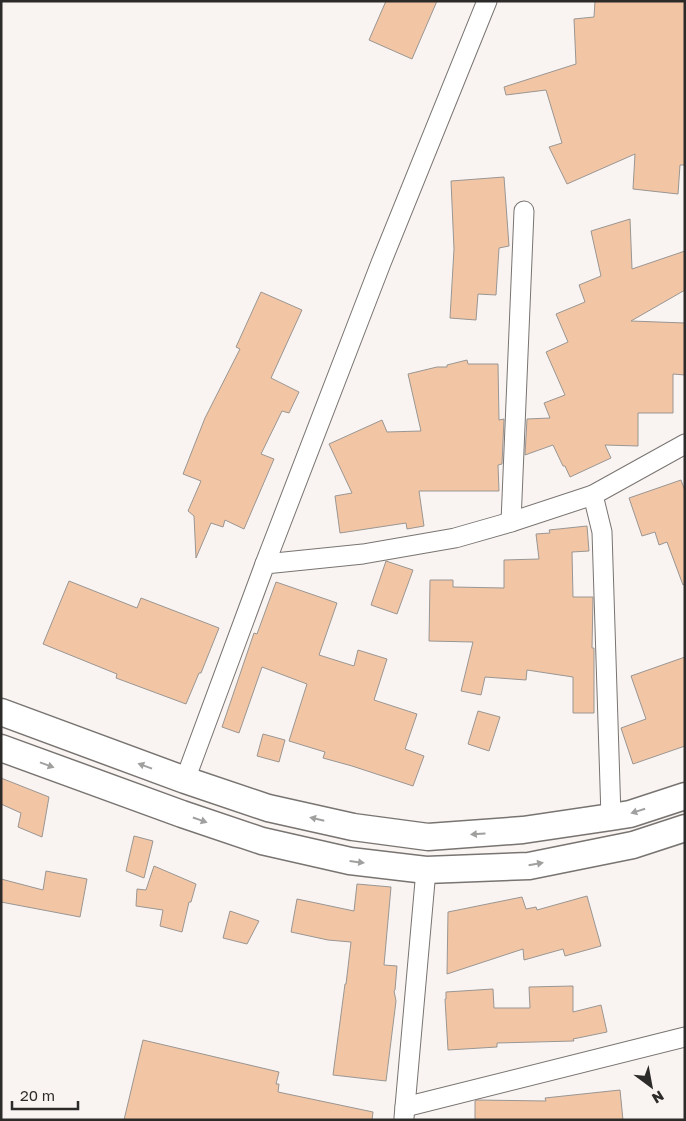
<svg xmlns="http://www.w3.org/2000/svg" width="686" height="1121" font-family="'Golos Text',sans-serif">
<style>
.building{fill:#f2c6a4;stroke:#9a9693}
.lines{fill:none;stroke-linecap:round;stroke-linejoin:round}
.minor-casing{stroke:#787471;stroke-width:21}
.secondary-casing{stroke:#787471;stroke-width:29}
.minor{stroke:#fff;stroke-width:19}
.secondary{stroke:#fff;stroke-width:26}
.oneway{fill:#a0a09f}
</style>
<rect width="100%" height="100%" fill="#f9f4f1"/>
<g class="building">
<path d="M 386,1 L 437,1 L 412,59 L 369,40 Z"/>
<path d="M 595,1 L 685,1 L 685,165 L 680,165 L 678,194 L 633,189 L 635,154 L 567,184 L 549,147 L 562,143 L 546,90 L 506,95 L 504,87 L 576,64 L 574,19 L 594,17 Z"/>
<path d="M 504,177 L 509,246 L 499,248 L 496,295 L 478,294 L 476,320 L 450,318 L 454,249 L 451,181 Z"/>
<path d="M 630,219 L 632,269 L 685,251 L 685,290 L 631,321 L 685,323 L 685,375 L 673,374 L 673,413 L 638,413 L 638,446 L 605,445 L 611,458 L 570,477 L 565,466 L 563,466 L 553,445 L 525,455 L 527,419 L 550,418 L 544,403 L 565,395 L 546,352 L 568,342 L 556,314 L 585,302 L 579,285 L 601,276 L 591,231 Z"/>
<path d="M 261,292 L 302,310 L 271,378 L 299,392 L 289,413 L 282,411 L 261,454 L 274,459 L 244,529 L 225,520 L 223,527 L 211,523 L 196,558 L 194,516 L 188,511 L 201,481 L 183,474 L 205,418 L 240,349 L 236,347 Z"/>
<path d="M 467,360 L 468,364 L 498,364 L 499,420 L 504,419 L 502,464 L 498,465 L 499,491 L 419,491 L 424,526 L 407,529 L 406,523 L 340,533 L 335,496 L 352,493 L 329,444 L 382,420 L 387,432 L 421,431 L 408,374 L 437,367 L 447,367 L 447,365 Z"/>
<path d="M 681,480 L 685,491 L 685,584 L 683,585 L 667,542 L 659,545 L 655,532 L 642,536 L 629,498 Z"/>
<path d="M 587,526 L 589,551 L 572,552 L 573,597 L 593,597 L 592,648 L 594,648 L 594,713 L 573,713 L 573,677 L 527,670 L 526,680 L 485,677 L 481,695 L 461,691 L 473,642 L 429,641 L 430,580 L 453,580 L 453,587 L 504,588 L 504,560 L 539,559 L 536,534 L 550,533 L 549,530 Z"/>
<path d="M 386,561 L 413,570 L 397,614 L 371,605 Z"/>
<path d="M 69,581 L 137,608 L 141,598 L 219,628 L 201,673 L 199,673 L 186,704 L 116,678 L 117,674 L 43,644 Z"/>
<path d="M 276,582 L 337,603 L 319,655 L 354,666 L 358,650 L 387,659 L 374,700 L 417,714 L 405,749 L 424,756 L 413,786 L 352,766 L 323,758 L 325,752 L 289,741 L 307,684 L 262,667 L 239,733 L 222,727 L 254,633 L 257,634 Z"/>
<path d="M 685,657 L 685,746 L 633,764 L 621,728 L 646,719 L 631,676 Z"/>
<path d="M 478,711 L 500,717 L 489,751 L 468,744 Z"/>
<path d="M 263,734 L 285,740 L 279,762 L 257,756 Z"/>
<path d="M 1,778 L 49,797 L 42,837 L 18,827 L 21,813 L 1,804 Z"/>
<path d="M 134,836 L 153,841 L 144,878 L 126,871 Z"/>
<path d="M 154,866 L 196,884 L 191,902 L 189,902 L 182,932 L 160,926 L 163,910 L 136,906 L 137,889 L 146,890 Z"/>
<path d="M 46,871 L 87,879 L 80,917 L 1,902 L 1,879 L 43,890 Z"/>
<path d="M 357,884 L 391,887 L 384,965 L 397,966 L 395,990 L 394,991 L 396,1001 L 386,1081 L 333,1075 L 345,984 L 346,984 L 351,942 L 328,940 L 291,932 L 297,899 L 354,911 Z"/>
<path d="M 587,896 L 601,946 L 565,956 L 563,949 L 524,960 L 523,949 L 447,974 L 448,912 L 522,897 L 526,909 L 536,907 L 537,910 Z"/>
<path d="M 230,911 L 259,921 L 247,944 L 223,938 Z"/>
<path d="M 573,986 L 573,1012 L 601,1005 L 607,1032 L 573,1039 L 574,1041 L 497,1043 L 497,1047 L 448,1050 L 445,999 L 446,999 L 446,992 L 493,989 L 494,1008 L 530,1008 L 529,987 Z"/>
<path d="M 143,1040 L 279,1072 L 276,1084 L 279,1084 L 278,1092 L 373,1112 L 372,1120 L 124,1120 Z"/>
<path d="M 620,1090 L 623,1120 L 475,1120 L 475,1101 L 477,1100 L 546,1101 L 545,1098 Z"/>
</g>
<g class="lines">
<defs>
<g id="minor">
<path d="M 593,495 L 602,532 L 611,817"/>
<path d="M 511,522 L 524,211"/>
<path d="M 265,564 L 381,263 L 487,1"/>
<path d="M 185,780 L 265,564 L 363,554 L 455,538 L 511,522 L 593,495 L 685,444"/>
<path d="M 405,1107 L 685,1037"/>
<path d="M 404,1118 L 426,870"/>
</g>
<g id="secondary">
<path d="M 1,712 L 185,780 L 268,808 L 353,827 L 428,837 L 523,830 L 611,817 L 630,814 L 685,796"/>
<path d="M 1,748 L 182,814 L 262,841 L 350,861 L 426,870 L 529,866 L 633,845 L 685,828"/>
</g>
</defs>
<use href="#minor" class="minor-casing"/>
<use href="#secondary" class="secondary-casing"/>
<use href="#minor" class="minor"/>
<use href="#secondary" class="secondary"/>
</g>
<defs><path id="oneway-solid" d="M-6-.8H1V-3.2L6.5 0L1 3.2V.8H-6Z" transform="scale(1.25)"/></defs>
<g class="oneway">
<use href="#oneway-solid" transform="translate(47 765) rotate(20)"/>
<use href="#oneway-solid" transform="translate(145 766) rotate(-160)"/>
<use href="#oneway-solid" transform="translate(638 811) rotate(162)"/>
<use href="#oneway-solid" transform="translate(317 819) rotate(-167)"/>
<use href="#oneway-solid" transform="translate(200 820) rotate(19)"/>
<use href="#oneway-solid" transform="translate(478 834) rotate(176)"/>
<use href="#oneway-solid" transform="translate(357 862) rotate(7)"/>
<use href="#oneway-solid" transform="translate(536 864) rotate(-10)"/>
</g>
<rect width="686" height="1121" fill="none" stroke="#2d2b2a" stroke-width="5"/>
<g transform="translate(651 1086) rotate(148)" stroke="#f9f4f1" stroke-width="4" paint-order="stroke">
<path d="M0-4L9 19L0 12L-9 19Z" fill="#2d2b2a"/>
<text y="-8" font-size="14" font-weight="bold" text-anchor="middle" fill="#2d2b2a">N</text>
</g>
<path d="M12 1101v8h66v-8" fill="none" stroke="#2d2b2a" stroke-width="2.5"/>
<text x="20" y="1101" font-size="15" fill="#2d2b2a" stroke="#f9f4f1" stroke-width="4" paint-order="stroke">20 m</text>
</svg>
